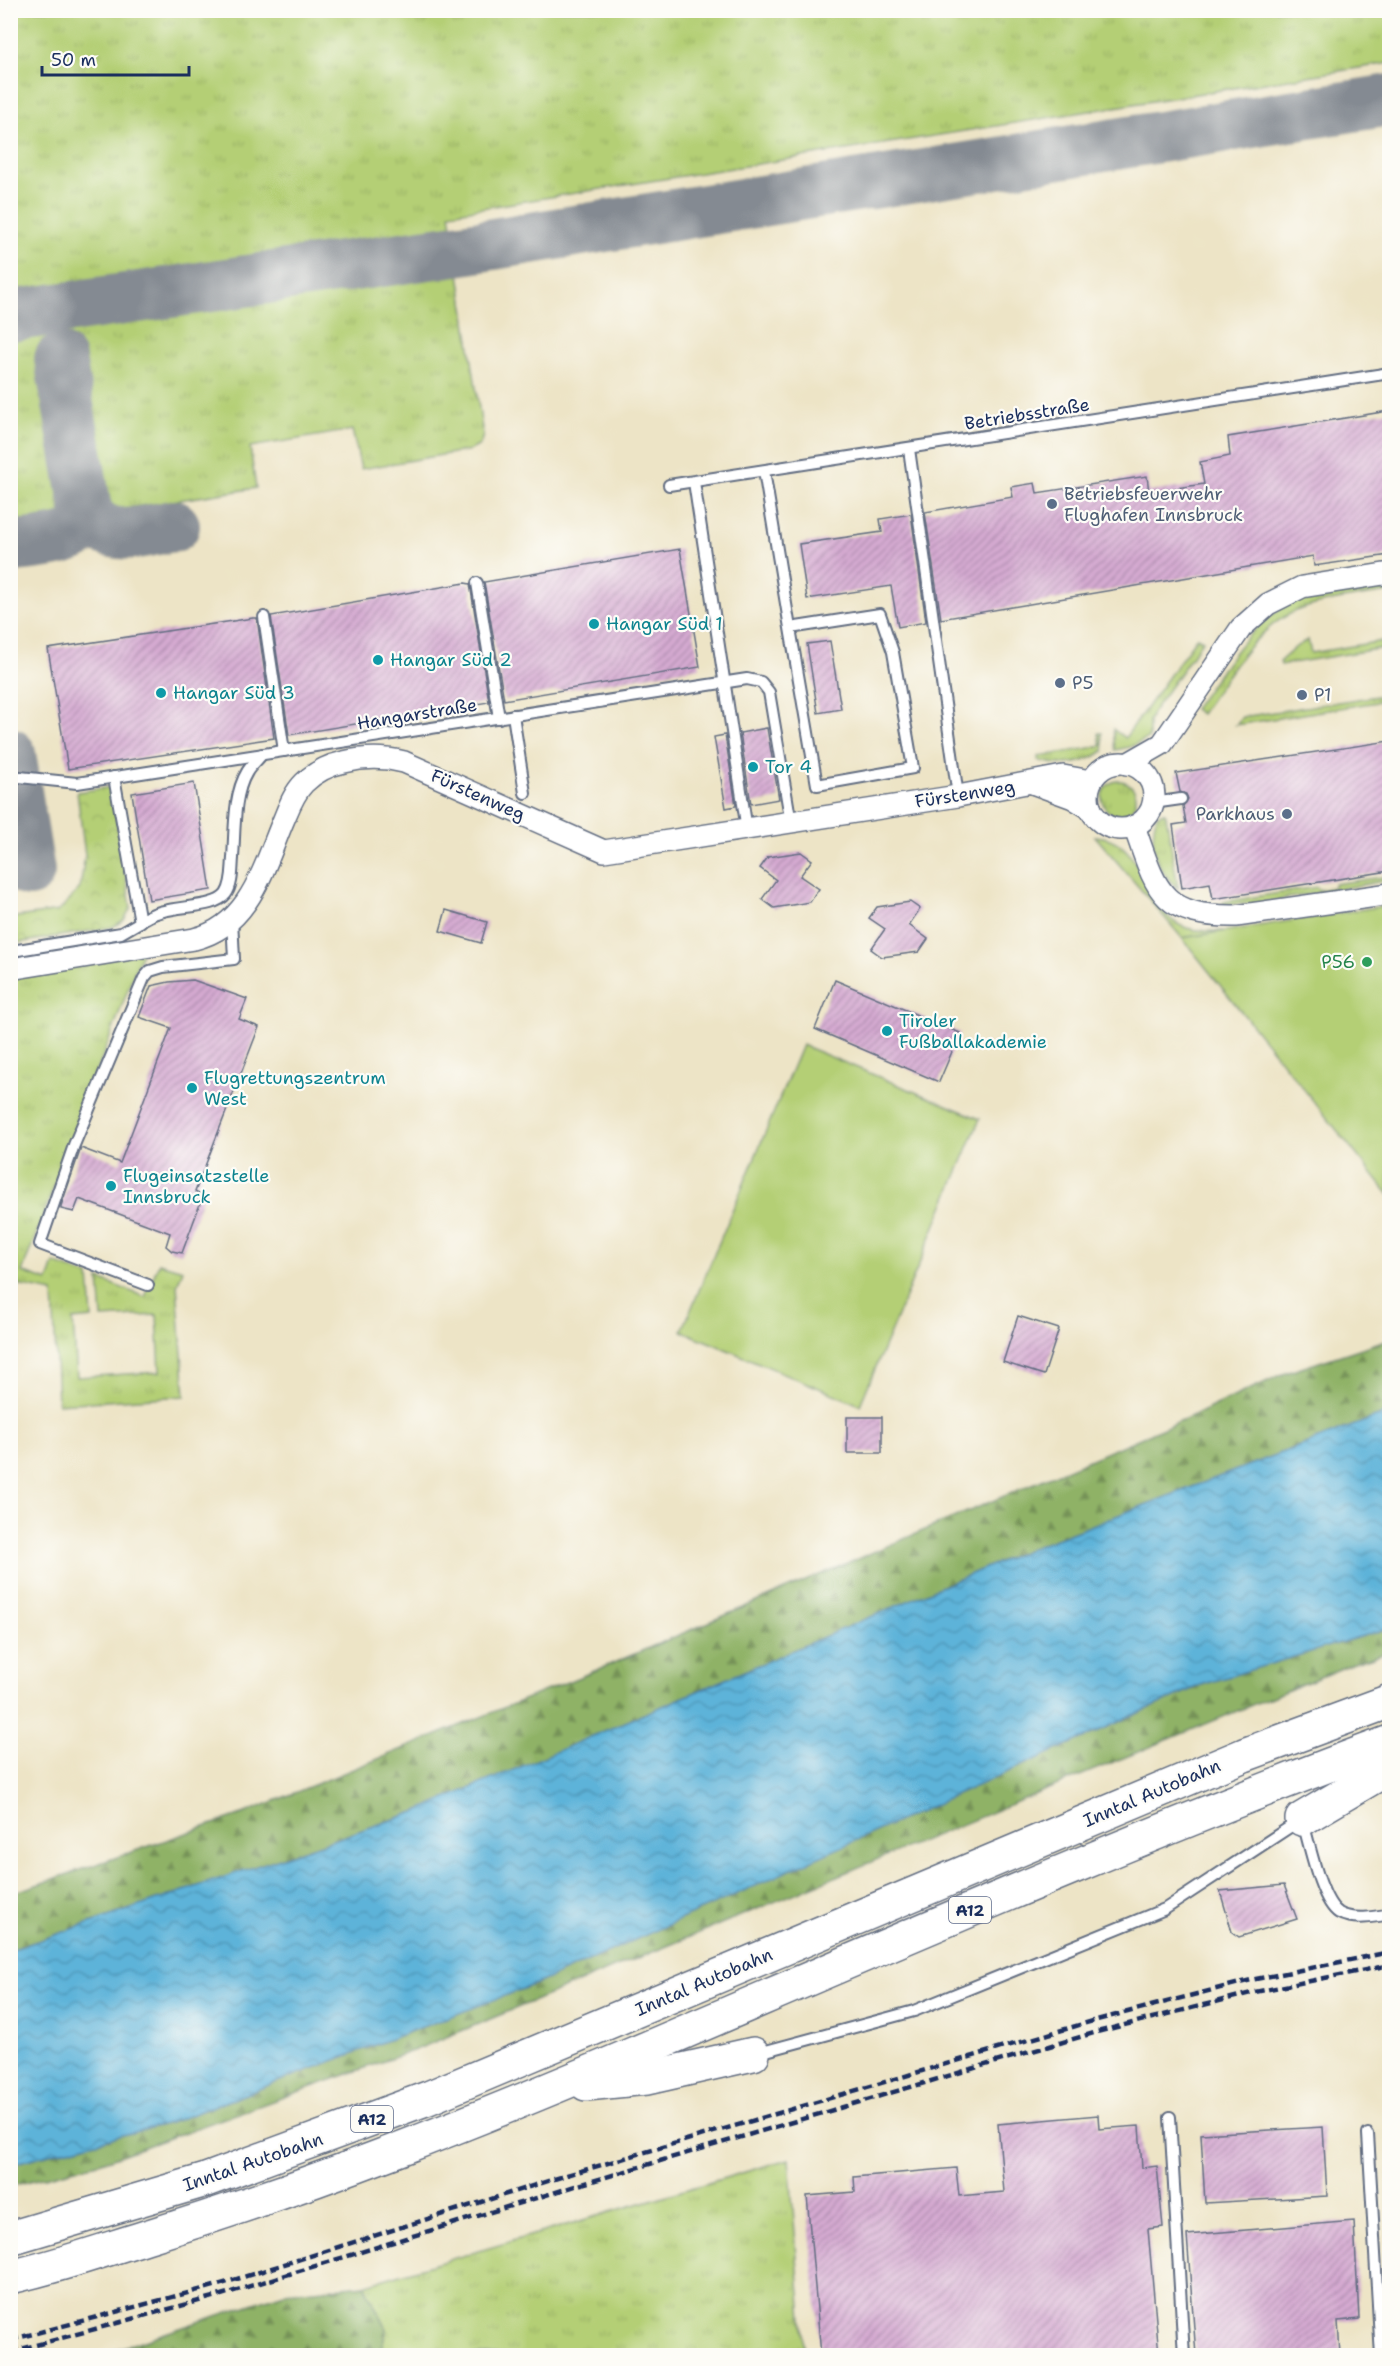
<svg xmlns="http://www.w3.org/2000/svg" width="1400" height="2366" font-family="'Shantell Sans',sans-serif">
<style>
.grass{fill:url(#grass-tufts);stroke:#687f69;stroke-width:1.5}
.forest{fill:url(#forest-firs);stroke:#557062;stroke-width:1.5}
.park{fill:url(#park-crowns);stroke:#687f69;stroke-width:1.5}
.pitch{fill:#b4cf74;stroke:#687f69;stroke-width:1.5}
.water{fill:url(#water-waves);stroke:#3c719c;stroke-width:1.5}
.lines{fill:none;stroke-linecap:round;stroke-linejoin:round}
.taxiway{stroke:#848a92;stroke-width:52}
.building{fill:url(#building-hatch)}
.service-casing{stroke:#646e82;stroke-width:14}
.minor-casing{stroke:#646e82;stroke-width:24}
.motorway-casing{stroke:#646e82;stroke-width:36}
.service{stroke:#fff;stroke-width:10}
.minor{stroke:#fff;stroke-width:21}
.motorway{stroke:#fff;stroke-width:33}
.rail{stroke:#1b2f5e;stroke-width:4.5;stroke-dasharray:9 4.5;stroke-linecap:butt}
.service-dot{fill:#5c6f8a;stroke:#fdfcf7;stroke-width:2}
.culture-dot{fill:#0f9aa8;stroke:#fdfcf7;stroke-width:2}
.leisure-dot{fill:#2e9e5b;stroke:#fdfcf7;stroke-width:2}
.labels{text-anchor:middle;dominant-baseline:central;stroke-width:4.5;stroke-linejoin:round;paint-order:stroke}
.shield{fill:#fdfcf7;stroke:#5f6c8c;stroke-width:1.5}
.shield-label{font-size:16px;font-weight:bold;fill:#1b2f5e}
.street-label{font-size:18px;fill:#1b2f5e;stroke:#fdfcf7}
.service-label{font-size:18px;fill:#4e5e75;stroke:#fdfcf7;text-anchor:start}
.culture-label{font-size:18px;fill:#0d838f;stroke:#fdfcf7;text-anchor:start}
.leisure-label{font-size:18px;fill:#27864d;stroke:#fdfcf7;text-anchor:end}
</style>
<defs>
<pattern id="grass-tufts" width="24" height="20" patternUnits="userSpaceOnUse" patternTransform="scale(1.5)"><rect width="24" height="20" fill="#b4cf74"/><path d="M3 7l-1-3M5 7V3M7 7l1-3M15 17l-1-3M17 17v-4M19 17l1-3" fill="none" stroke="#9ab267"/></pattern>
<pattern id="forest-firs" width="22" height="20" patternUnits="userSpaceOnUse" patternTransform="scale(1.5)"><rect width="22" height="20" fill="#8fb266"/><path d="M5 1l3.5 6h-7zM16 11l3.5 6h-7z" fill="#749157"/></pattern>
<pattern id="park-crowns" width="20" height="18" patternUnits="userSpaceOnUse" patternTransform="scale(1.5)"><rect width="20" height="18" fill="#b4cf74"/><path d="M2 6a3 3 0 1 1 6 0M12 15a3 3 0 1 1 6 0" fill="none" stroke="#9ab267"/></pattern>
<pattern id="water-waves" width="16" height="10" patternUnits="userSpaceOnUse" patternTransform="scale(1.5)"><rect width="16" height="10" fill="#5db3d9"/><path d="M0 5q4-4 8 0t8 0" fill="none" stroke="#4c92b3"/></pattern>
<pattern id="building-hatch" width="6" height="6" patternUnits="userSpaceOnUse" patternTransform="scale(1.5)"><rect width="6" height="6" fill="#d5aad1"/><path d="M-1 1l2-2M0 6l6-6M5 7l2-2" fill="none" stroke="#ac8bad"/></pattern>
</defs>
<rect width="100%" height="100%" fill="#fdfcf7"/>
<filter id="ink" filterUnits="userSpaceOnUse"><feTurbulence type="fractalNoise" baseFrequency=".0167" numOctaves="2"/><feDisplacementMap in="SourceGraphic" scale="12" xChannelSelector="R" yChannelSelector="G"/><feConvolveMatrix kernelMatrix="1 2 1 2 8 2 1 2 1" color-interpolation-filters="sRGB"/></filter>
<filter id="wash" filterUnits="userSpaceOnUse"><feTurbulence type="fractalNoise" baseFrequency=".008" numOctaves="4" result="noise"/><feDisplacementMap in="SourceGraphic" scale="24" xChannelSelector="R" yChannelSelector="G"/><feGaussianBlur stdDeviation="1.35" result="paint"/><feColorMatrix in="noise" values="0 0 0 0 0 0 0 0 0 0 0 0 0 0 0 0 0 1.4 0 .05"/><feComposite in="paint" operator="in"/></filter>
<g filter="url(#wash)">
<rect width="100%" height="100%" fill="#ede4c6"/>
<g class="grass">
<path d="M 11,10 L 1389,10 L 1390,63 L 450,213 L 483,435 L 480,445 L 471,450 L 361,469 L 352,430 L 250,447 L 256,488 L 11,526 Z"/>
<path d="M 1389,583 L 1389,592 C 1362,596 1333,599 1307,607 C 1258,621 1229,674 1201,714 L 1194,709 C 1223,670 1250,619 1298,600 C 1326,590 1360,588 1389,583 Z"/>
<path d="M 1197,637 L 1203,640 L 1152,713 L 1149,721 L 1149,738 L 1130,747 L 1115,750 L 1113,729 L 1125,738 Z"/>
<path d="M 1308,640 L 1311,653 L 1389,640 L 1389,647 L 1281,665 L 1280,661 L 1297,646 Z"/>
<path d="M 1383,695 L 1384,701 L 1236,725 L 1242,717 Z"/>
<path d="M 1099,733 L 1102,733 L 1104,751 C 1084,764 1062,768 1038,760 L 1038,757 L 1101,746 Z"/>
<circle cx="1119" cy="798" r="17"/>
<path d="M 1164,812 L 1166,815 L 1178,888 C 1155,870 1148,843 1157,815 Z"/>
<path d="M 1095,836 C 1144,838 1142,904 1178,924 C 1191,932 1209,931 1224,931 L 1182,938 Z"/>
<path d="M 1389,876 L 1389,880 L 1260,903 L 1223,905 L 1223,902 L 1317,887 L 1319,890 L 1334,887 L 1334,884 Z"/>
<path d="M 142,952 L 22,1272 L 48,1281 L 54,1263 L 89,1276 L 92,1318 L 73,1320 L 77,1377 L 160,1372 L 157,1315 L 102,1318 L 99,1279 L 145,1297 L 159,1263 L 183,1270 L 177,1285 L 185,1396 L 58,1404 L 53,1292 L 11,1284 L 11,975 Z"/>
<path d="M 789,2159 L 805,2355 L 383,2355 L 379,2352 L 387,2329 L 364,2285 Z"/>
</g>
<g class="forest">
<path d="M 1389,1339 L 1389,1412 L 1027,1550 L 415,1812 L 11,1950 L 10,1894 L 245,1813 L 604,1667 L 1201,1412 L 1283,1374 Z"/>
<path d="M 1389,1628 L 1389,1652 L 1354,1663 L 415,2050 L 102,2162 L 11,2186 L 11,2164 L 169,2123 L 541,1982 L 1201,1685 Z"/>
<path d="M 364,2285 L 387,2329 L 380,2351 L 383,2355 L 100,2355 L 284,2293 Z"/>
</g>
<path class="park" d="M 111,787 L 131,907 L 124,920 L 113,927 L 18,943 L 11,942 L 10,918 L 59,911 L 80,888 L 85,855 L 77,792 Z"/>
<g class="pitch">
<path d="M 1389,905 L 1390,905 L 1389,1195 L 1182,938 Z"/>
<path d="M 802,1045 L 980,1119 L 860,1405 L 682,1331 Z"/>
</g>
<path class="water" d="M 1389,1412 L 1389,1628 L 1201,1685 L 541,1982 L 169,2123 L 11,2164 L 11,1950 L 415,1812 L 1027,1550 Z"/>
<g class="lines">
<g class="taxiway">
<path d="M 10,316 L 456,250 L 1390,100"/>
<path d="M 87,514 C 109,545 142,531 174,526"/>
<path d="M 10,547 C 27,544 67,542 79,531 C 84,526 85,521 87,514 L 60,359"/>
<path d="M 10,754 L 29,871"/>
</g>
</g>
<g id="blocks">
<g class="building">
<path d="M 1389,411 L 1389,555 L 1314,566 L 1313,556 L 941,619 L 925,512 L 1013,497 L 1011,487 L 1035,483 L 1037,493 L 1147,476 L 1149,492 L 1204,484 L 1200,462 L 1230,456 L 1228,437 Z"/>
<path d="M 911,514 L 926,622 L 898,627 L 891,586 L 807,599 L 799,544 L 882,532 L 880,519 Z"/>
<path d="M 680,549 L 700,667 L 504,700 L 484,582 Z"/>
<path d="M 465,583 L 470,584 L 489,702 L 289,735 L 271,616 Z"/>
<path d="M 253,618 L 257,618 L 274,738 L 68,769 L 48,649 Z"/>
<path d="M 830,641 L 841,709 L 818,713 L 807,644 Z"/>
<path d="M 767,728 L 779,799 L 751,804 L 740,733 Z"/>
<path d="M 725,735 L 736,806 L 726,808 L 714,737 Z"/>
<path d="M 1389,741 L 1389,871 L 1213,899 L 1210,883 L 1182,888 L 1173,825 L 1186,823 L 1183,806 L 1188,799 L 1186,794 L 1180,792 L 1176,773 Z"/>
<path d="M 194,783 L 211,890 L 149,900 L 132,793 Z"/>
<path d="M 801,852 L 812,860 L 800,876 L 819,889 L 810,902 L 774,908 L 762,899 L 776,880 L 760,868 L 768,857 Z"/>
<path d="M 910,902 L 920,909 L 909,925 L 928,939 L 919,952 L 882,957 L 871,949 L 885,929 L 869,918 L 877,907 Z"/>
<path d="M 446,910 L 487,922 L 481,943 L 440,931 Z"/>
<path d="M 193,980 L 247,999 L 239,1019 L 259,1027 L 195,1192 L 203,1196 L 182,1253 L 172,1251 L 166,1246 L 170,1233 L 79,1199 L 74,1212 L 61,1209 L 61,1206 L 81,1148 L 120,1163 L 171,1028 L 139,1017 L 151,986 L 169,982 Z"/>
<path d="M 835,980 L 960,1033 L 939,1082 L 815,1029 Z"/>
<path d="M 1018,1316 L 1059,1329 L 1044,1375 L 1003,1362 Z"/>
<rect x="847" y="1417" width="35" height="36"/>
<path d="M 1284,1885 L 1297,1919 L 1239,1937 L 1232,1932 L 1220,1891 Z"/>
<path d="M 1098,2115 L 1099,2129 L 1139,2126 L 1142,2168 L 1157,2166 L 1163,2227 L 1148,2229 L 1159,2355 L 821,2355 L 807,2196 L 855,2192 L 854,2177 L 956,2168 L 959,2196 L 1004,2192 L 998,2124 Z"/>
<path d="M 1323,2127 L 1327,2196 L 1205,2203 L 1201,2134 Z"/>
<path d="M 1354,2221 L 1359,2319 L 1338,2321 L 1340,2355 L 1196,2355 L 1187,2235 Z"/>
</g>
</g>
</g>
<g filter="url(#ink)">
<use href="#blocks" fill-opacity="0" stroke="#646e82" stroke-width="1.5"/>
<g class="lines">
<defs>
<g id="service">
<path d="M 909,449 L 958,796"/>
<path d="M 764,471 L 790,628 L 880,614 L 893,652 L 913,768 L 817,785 L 790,628"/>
<path d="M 694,482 L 747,830"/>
<path d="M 669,485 L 1390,373"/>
<path d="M 477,583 L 499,718"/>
<path d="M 264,617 L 284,751"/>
<path d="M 513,715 L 525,793"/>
<path d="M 10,776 L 77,783 L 747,679 L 761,682 L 769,692 L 791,823"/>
<path d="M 114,777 L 140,922 C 162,902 212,912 226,894 C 233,884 232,869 233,858 C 235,831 233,795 247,772 C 251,765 258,760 262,754"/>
<path d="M 1153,803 L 1181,799"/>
<path d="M 10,949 L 18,950 L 121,933 L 140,922"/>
<path d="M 148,1285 L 40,1244 L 74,1145 L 144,978 L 150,971 L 163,967 L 234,959 L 232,919"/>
<path d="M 755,2054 L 914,2011 L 1165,1909 L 1302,1819 C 1309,1841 1320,1901 1339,1913 C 1353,1921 1375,1917 1390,1914"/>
<path d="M 1170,2117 L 1184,2356"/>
<path d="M 1368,2134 L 1381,2356"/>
</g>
<g id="minor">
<circle cx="1121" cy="796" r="33"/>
<path d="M 1127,764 L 1162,744 L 1241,628 L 1268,604 L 1302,587 L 1390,573"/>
<path d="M 1032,783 L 1073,798 L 1091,809"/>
<path d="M 1134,826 C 1156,889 1160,917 1236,916 L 1390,894"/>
<path d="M 10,969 L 194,939 C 250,926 264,866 284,819 C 289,807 294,793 304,783 C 315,772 330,765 344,762 C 365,757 384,757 404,762 L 604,851 L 958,796 L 1063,776 L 1091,781"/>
</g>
<g id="motorway">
<path d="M 1302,1819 L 1390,1767"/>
<path d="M 586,2084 L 647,2078 L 753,2054"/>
<path d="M 10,2238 L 206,2180 L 428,2098 L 1244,1755 L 1390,1701"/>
<path d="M 10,2277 C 56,2267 101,2251 146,2237 C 312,2186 473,2122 633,2054 C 884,1947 1134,1837 1390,1742"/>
</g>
</defs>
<use href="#service" class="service-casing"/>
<use href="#minor" class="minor-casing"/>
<use href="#motorway" class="motorway-casing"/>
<use href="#service" class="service"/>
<use href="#minor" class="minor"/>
<use href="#motorway" class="motorway"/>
<g class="rail">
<path d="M 10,2340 L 218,2285 L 567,2175 L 1093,2021 L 1251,1980 L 1390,1952"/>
<path d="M 10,2352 L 221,2295 L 572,2187 L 1097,2032 L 1255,1992 L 1390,1965"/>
</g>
</g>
</g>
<g class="service-dot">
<circle cx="1052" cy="504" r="6"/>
<circle cx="1060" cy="683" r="6"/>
<circle cx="1302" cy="695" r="6"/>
<circle cx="1287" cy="814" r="6"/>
</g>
<g class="culture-dot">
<circle cx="594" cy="624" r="6"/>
<circle cx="378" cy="660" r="6"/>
<circle cx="161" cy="693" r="6"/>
<circle cx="753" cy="767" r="6"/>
<circle cx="887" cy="1031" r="6"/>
<circle cx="192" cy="1088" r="6"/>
<circle cx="111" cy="1186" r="6"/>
</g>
<circle class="leisure-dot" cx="1367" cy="962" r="6"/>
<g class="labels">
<g class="shield">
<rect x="949" y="1897" width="42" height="26" rx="4.5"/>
<rect x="351" y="2106" width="42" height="26" rx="4.5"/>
</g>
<g class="shield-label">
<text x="970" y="1910">A12</text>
<text x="372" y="2119">A12</text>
</g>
<g class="street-label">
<text transform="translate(1027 414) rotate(-9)">Betriebsstraße</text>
<text transform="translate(417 714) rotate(-9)">Hangarstraße</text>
<text transform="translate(965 794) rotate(-9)">Fürstenweg</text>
<text transform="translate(478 795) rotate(24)">Fürstenweg</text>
<text transform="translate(1152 1793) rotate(-23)">Inntal Autobahn</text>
<text transform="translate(704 1982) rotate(-23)">Inntal Autobahn</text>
<text transform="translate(253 2162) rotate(-19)">Inntal Autobahn</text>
</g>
<g class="service-label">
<text x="1064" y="494">Betriebsfeuerwehr<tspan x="1064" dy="21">Flughafen Innsbruck</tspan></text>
<text x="1072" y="683">P5</text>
<text x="1314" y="695">P1</text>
<text x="1275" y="814" text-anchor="end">Parkhaus</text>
</g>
<g class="culture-label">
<text x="606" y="624">Hangar Süd 1</text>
<text x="390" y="660">Hangar Süd 2</text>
<text x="173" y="693">Hangar Süd 3</text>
<text x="765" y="767">Tor 4</text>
<text x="899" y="1021">Tiroler<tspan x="899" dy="21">Fußballakademie</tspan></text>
<text x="204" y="1078">Flugrettungszentrum<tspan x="204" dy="21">West</tspan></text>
<text x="123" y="1176">Flugeinsatzstelle<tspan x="123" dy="21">Innsbruck</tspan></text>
</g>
<g class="leisure-label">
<text x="1355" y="962">P56</text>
</g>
</g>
<rect width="1400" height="2366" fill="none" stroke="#fdfcf7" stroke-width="36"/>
<path d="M42 66v9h147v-9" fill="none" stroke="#1b2f5e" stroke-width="3"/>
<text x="51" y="66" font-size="18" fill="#1b2f5e" stroke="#fdfcf7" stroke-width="4.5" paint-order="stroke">50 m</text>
</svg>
